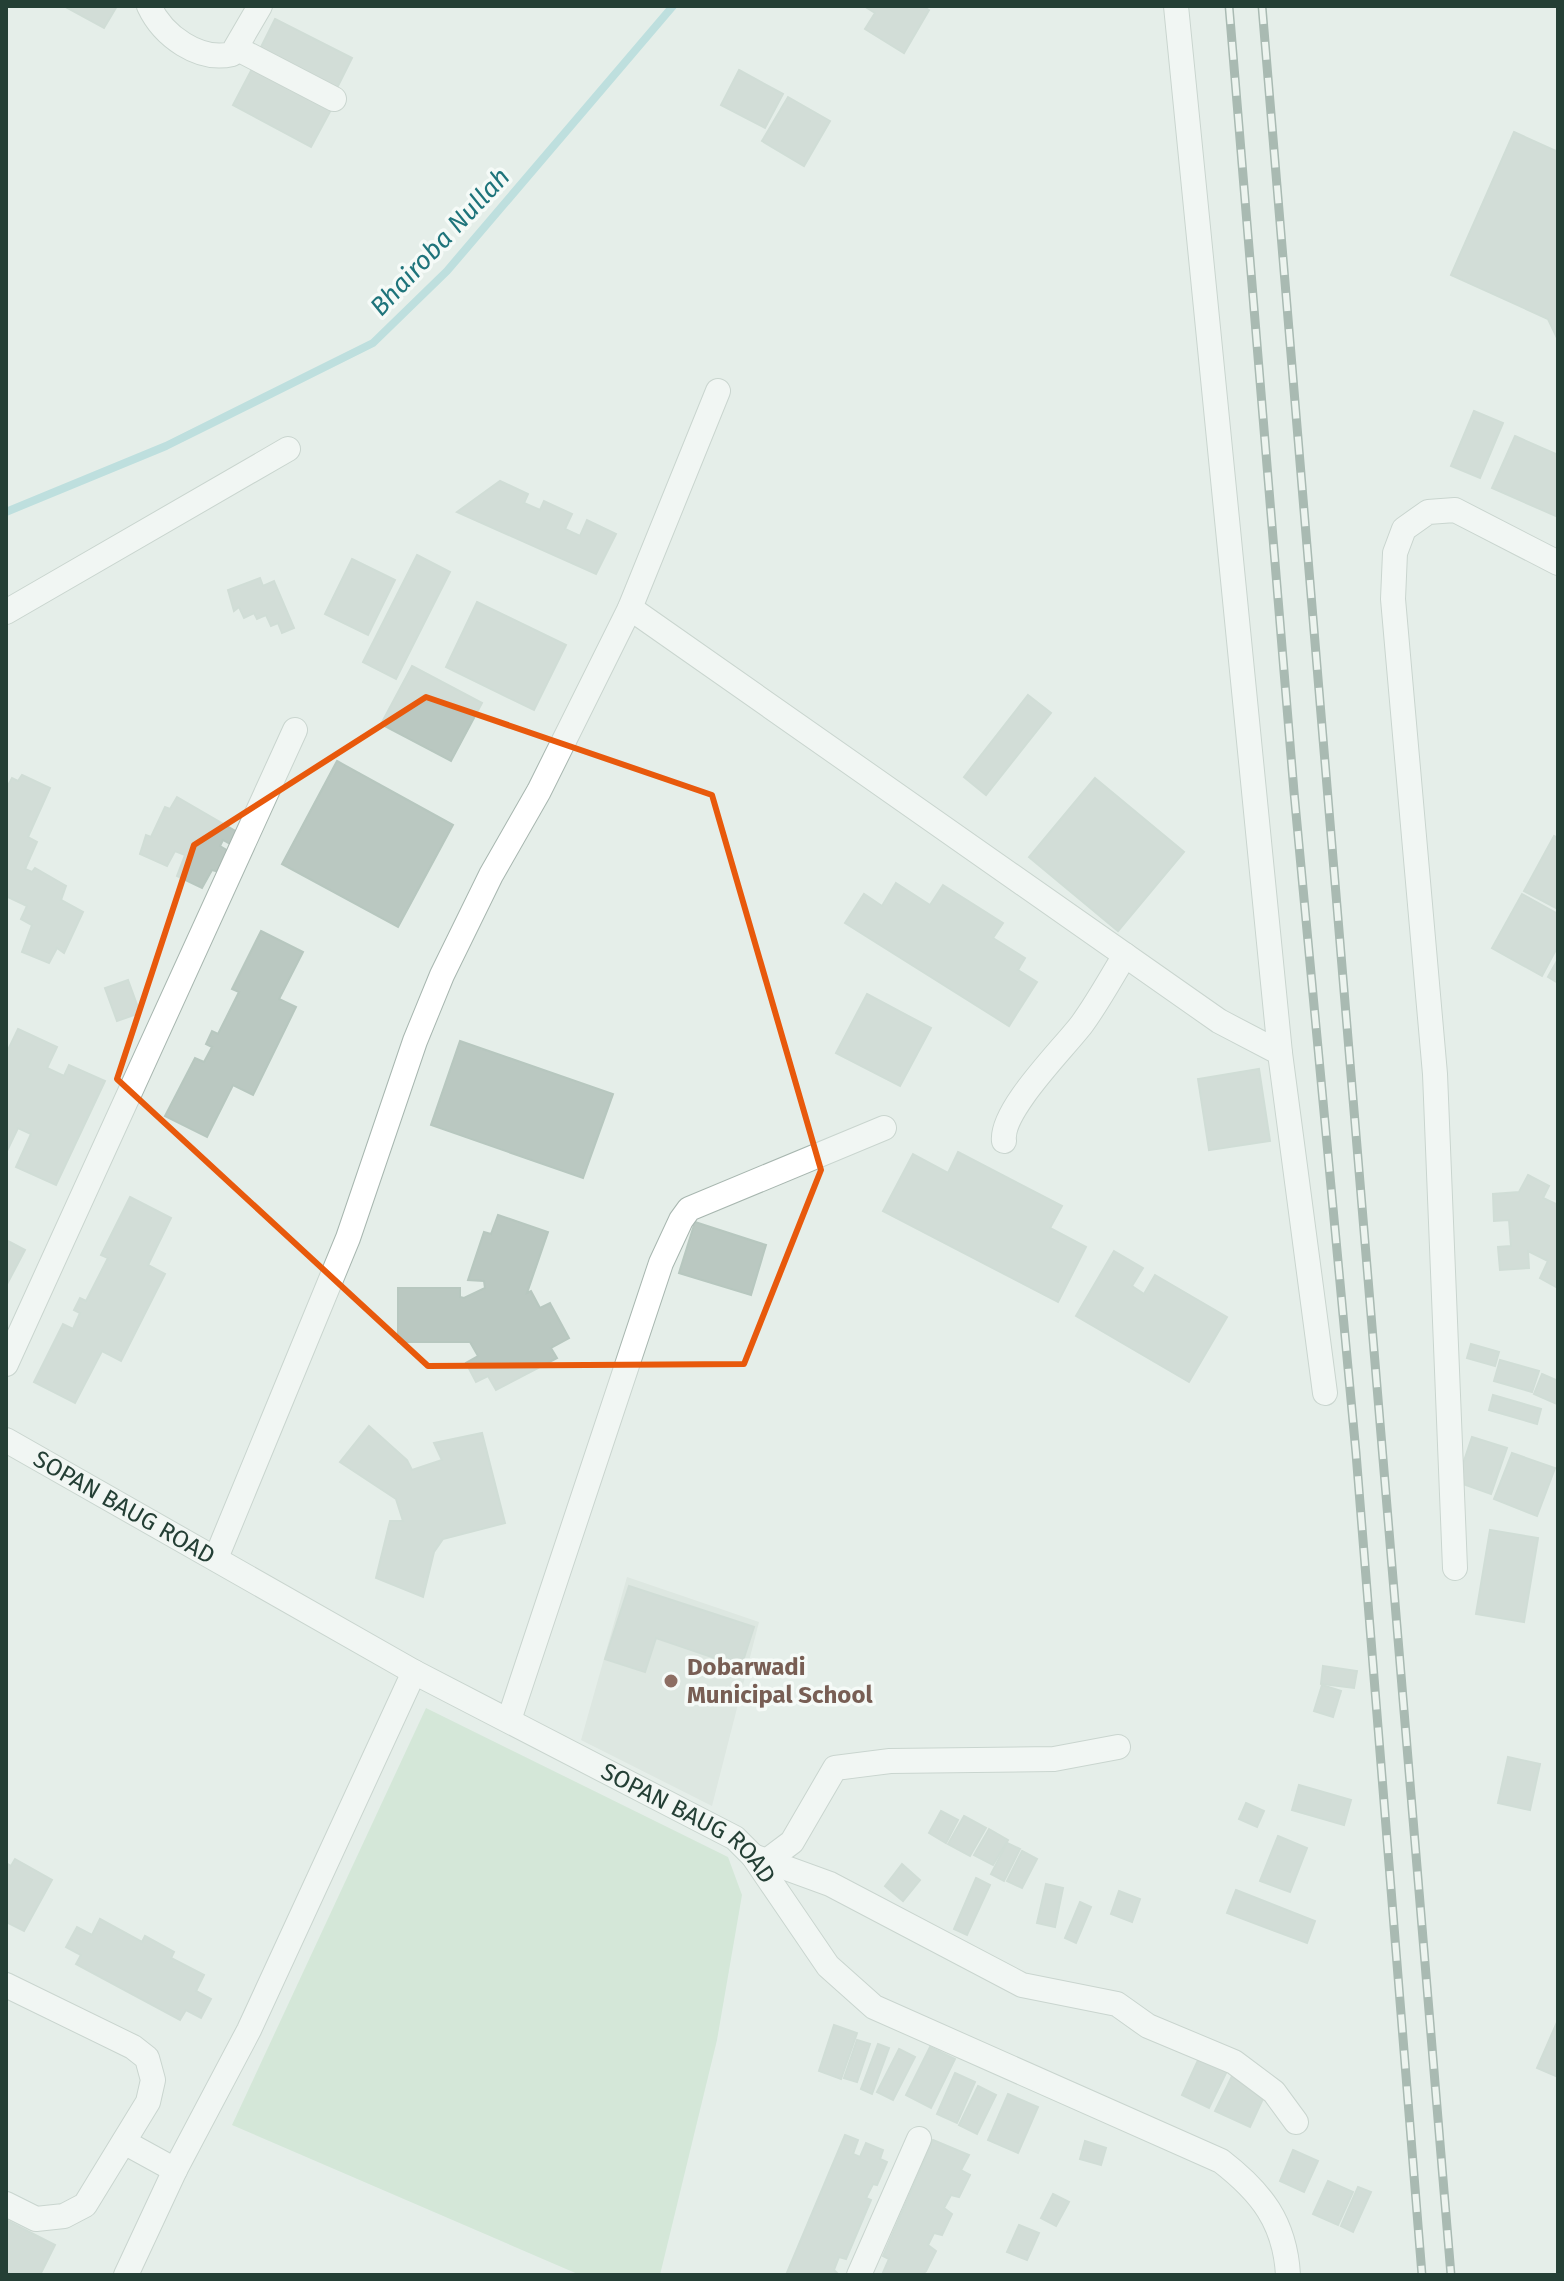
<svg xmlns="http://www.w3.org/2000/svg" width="1564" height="2281" font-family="'Fira Sans',sans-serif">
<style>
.built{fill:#d3ddd7}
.green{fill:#bedec4}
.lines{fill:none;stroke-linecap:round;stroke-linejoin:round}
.stream{stroke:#8ecdd1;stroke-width:8}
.building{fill:#bac8c1;stroke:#b7c7bf;stroke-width:2}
.minor-casing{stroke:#a7b6af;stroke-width:26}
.tertiary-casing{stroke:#a7b6af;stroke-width:26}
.minor{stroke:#fff;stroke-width:24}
.tertiary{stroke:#fff;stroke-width:24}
.rail-casing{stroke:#5f7a70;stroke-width:9}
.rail{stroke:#f5faf7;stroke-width:6;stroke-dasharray:18;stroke-linecap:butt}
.marked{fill:none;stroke:#e8590c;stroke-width:6;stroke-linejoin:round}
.education-dot{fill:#8d6e63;stroke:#f5faf7;stroke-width:3}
.labels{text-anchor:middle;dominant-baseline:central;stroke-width:7;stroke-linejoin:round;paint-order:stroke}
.street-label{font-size:24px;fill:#243f35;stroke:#f5faf7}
.education-label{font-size:24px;font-weight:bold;fill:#785e54;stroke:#f5faf7;text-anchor:start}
.water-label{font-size:26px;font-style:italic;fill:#1e747b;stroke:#f5faf7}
</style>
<rect width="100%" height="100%" fill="#e5eee9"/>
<path class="built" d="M 627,1577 L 759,1622 L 712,1806 L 581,1740 Z"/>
<path class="green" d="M 426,1708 L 728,1857 L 742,1895 L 717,2040 L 660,2275 L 580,2275 L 232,2125 Z"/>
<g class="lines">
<path class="stream" d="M 6,512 L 166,446 L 373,343 L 447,271 L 673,6"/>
</g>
<g class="building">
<path d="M 64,6 L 117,6 L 104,28 Z"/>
<path d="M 864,6 L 922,6 L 929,10 L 904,53 L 865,29 L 875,13 Z"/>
<path d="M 275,19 L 352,58 L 336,90 L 259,51 Z"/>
<path d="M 254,65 L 332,108 L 311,147 L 233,105 Z"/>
<path d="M 739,70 L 783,94 L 765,128 L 721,105 Z"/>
<path d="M 788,97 L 830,121 L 804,166 L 762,141 Z"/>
<path d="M 1514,132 L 1558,152 L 1558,340 L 1548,319 L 1451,275 Z"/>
<path d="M 1474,411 L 1503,423 L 1480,478 L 1451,466 Z"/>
<path d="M 1515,436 L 1558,455 L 1558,517 L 1492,488 Z"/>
<path d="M 500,481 L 528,494 L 524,503 L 540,510 L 544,501 L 572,514 L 565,529 L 580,536 L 587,520 L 616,534 L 596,574 L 457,512 Z"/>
<path d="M 417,555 L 450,572 L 396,679 L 363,662 Z"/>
<path d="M 352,559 L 395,580 L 368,635 L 325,614 Z"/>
<path d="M 260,578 L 263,586 L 274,581 L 294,628 L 282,633 L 278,623 L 271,626 L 266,615 L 257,619 L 254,613 L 244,618 L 239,607 L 234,611 L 228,590 Z"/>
<path d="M 477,602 L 566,645 L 534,710 L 446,667 Z"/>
<path d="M 412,666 L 482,703 L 451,761 L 381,724 Z"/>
<path d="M 1028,695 L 1051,713 L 986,795 L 964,777 Z"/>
<path d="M 337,761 L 453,825 L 398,927 L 282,864 Z"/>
<path d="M 22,775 L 50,788 L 28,837 L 37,842 L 25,869 L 32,872 L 35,868 L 66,886 L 61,900 L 83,912 L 64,953 L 57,948 L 49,963 L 22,952 L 32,925 L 21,919 L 27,906 L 6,896 L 6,789 L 12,778 L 18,781 Z"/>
<path d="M 1095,778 L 1184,852 L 1118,931 L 1029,857 Z"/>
<path d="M 177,797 L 237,832 L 232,845 L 223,840 L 220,846 L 228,851 L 219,872 L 212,870 L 202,888 L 177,876 L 185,855 L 175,851 L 167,866 L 140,854 L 146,835 L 151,837 L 165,807 L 170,809 Z"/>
<path d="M 1554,836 L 1558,838 L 1558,909 L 1524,891 Z"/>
<path d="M 896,883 L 930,905 L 943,885 L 1003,923 L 993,938 L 1025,958 L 1018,970 L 1037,982 L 1009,1026 L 845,923 L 864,894 L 882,906 Z"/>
<path d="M 1522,894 L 1558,914 L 1558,946 L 1542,976 L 1492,948 Z"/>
<path d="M 261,931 L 303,952 L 279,999 L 296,1007 L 253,1095 L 233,1085 L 207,1137 L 165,1116 L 195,1058 L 204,1062 L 212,1047 L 206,1044 L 212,1031 L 218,1034 L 239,992 L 232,989 Z"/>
<path d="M 1558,959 L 1558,983 L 1548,977 Z"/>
<path d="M 128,980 L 140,1013 L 117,1021 L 105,988 Z"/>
<path d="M 867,994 L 931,1028 L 900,1086 L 836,1053 Z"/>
<path d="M 18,1029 L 57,1047 L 47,1068 L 64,1076 L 69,1065 L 105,1081 L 56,1185 L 16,1167 L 31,1134 L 18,1128 L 6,1153 L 6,1054 Z"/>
<path d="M 460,1041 L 613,1094 L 583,1178 L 431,1125 Z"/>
<path d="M 1259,1069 L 1270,1141 L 1209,1150 L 1198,1079 Z"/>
<path d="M 958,1152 L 1062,1206 L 1050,1228 L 1086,1247 L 1058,1302 L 883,1211 L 913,1154 L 948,1173 Z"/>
<path d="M 1528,1175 L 1549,1186 L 1543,1198 L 1558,1205 L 1558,1288 L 1540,1278 L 1548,1261 L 1528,1251 L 1529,1268 L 1500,1270 L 1498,1247 L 1511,1246 L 1509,1220 L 1494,1221 L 1493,1194 L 1519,1192 Z"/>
<path d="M 130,1197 L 171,1218 L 148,1265 L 165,1274 L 121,1361 L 102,1351 L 75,1403 L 34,1382 L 63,1324 L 73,1329 L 80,1313 L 74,1310 L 80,1298 L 86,1301 L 108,1258 L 101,1255 Z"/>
<path d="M 498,1215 L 548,1232 L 527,1293 L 531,1291 L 540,1308 L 550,1303 L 569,1338 L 551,1348 L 557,1358 L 496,1390 L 488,1376 L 476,1382 L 466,1363 L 478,1356 L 470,1342 L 398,1342 L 398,1288 L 460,1288 L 460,1297 L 464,1298 L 485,1288 L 484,1281 L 468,1280 L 484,1232 L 491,1234 Z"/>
<path d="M 695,1222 L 766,1245 L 751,1295 L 679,1273 Z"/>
<path d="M 6,1240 L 25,1250 L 6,1286 Z"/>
<path d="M 1114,1251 L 1143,1268 L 1132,1286 L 1144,1294 L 1155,1275 L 1227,1317 L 1189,1382 L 1076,1316 Z"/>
<path d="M 1471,1344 L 1499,1352 L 1495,1366 L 1467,1358 Z"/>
<path d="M 1500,1360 L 1539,1371 L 1532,1392 L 1494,1381 Z"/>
<path d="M 1542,1374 L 1558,1381 L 1557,1404 L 1534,1394 Z"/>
<path d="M 1493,1395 L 1541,1409 L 1537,1424 L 1489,1410 Z"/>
<path d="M 369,1426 L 407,1460 L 412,1470 L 442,1460 L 434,1443 L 482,1433 L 505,1523 L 443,1539 L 434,1552 L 423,1597 L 376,1578 L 390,1521 L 403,1521 L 396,1499 L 340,1462 Z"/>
<path d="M 1472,1437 L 1507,1448 L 1491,1494 L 1457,1482 Z"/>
<path d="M 1512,1453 L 1555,1468 L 1537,1516 L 1494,1499 Z"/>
<path d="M 1490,1530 L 1538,1538 L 1524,1622 L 1476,1614 Z"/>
<path d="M 629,1586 L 754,1627 L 741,1667 L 656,1638 L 645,1672 L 605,1659 Z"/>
<path d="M 1323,1666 L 1357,1671 L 1354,1688 L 1321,1684 Z"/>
<path d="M 1322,1685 L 1341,1691 L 1333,1717 L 1314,1711 Z"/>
<path d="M 1508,1757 L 1540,1764 L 1530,1810 L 1498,1803 Z"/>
<path d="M 1299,1785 L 1351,1800 L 1344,1825 L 1292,1810 Z"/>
<path d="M 1246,1803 L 1264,1811 L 1257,1827 L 1239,1819 Z"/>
<path d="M 941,1811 L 958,1820 L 946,1843 L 929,1833 Z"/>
<path d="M 964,1816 L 986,1828 L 970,1856 L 948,1844 Z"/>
<path d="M 989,1829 L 1008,1840 L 993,1865 L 974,1855 Z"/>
<path d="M 1278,1836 L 1307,1848 L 1290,1892 L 1260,1881 Z"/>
<path d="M 1007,1843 L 1020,1849 L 1004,1881 L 991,1874 Z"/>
<path d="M 1022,1851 L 1037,1859 L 1022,1888 L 1007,1881 Z"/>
<path d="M 15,1859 L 52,1880 L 24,1931 L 6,1922 L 6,1863 L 11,1866 Z"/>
<path d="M 902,1864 L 920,1880 L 903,1901 L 885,1886 Z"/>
<path d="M 976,1878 L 990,1885 L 967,1935 L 954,1929 Z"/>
<path d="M 1046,1884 L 1063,1888 L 1055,1927 L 1037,1923 Z"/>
<path d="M 1236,1890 L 1315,1921 L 1307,1943 L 1227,1913 Z"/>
<path d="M 1119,1891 L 1140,1899 L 1132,1922 L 1111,1914 Z"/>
<path d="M 1080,1902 L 1091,1907 L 1076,1943 L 1065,1938 Z"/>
<path d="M 100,1919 L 142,1942 L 145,1936 L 174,1952 L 171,1958 L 204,1975 L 196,1991 L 211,1999 L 201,2018 L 186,2010 L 180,2020 L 76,1964 L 81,1955 L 66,1947 L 77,1927 L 92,1935 Z"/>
<path d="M 1558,2020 L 1558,2077 L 1537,2068 Z"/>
<path d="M 834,2025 L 857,2033 L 841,2079 L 819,2071 Z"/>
<path d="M 857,2040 L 870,2044 L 857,2082 L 844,2078 Z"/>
<path d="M 878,2044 L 889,2048 L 872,2094 L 861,2089 Z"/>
<path d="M 930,2047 L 955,2059 L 931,2108 L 906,2095 Z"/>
<path d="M 899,2049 L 915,2057 L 893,2100 L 877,2092 Z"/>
<path d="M 1199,2058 L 1227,2071 L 1209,2108 L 1182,2095 Z"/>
<path d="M 1234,2072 L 1268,2088 L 1250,2127 L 1215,2111 Z"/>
<path d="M 955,2073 L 975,2082 L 957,2123 L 937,2114 Z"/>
<path d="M 978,2086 L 996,2095 L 977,2134 L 959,2125 Z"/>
<path d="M 1008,2094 L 1038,2107 L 1018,2153 L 988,2140 Z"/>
<path d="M 845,2135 L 858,2140 L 853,2154 L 860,2157 L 866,2143 L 883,2150 L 880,2159 L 887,2162 L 877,2185 L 873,2184 L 866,2198 L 871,2200 L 846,2259 L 839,2257 L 834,2270 L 839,2275 L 786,2275 Z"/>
<path d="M 933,2140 L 969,2155 L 961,2170 L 970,2175 L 959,2197 L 951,2195 L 944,2208 L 952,2214 L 942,2235 L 934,2233 L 928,2245 L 936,2251 L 926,2271 L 921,2275 L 882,2275 L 889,2259 L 883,2256 Z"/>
<path d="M 1085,2141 L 1106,2148 L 1101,2165 L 1080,2159 Z"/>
<path d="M 1293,2150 L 1318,2161 L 1304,2192 L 1280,2181 Z"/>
<path d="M 1328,2181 L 1353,2192 L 1338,2225 L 1313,2214 Z"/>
<path d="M 1358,2187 L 1371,2192 L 1353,2232 L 1341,2226 Z"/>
<path d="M 1053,2194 L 1069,2202 L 1056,2226 L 1041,2218 Z"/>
<path d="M 6,2220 L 55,2245 L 40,2275 L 6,2275 Z"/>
<path d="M 1019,2225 L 1039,2233 L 1027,2260 L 1007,2252 Z"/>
</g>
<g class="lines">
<defs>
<g id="minor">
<path d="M 149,6 C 163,36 199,62 232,54 L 260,6"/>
<path d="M 1176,6 L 1280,1053"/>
<path d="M 236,48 L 334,99"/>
<path d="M 630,608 L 1219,1021 L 1280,1053 L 1325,1393"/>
<path d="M 6,612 L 288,449"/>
<path d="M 1004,1141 C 1000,1111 1063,1049 1082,1024 C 1098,1002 1111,978 1125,955"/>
<path d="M 6,1364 L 295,730"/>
<path d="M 216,1558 L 348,1238 L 415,1041 L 442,975 L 491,875 L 539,791 L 630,608 L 718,391"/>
<path d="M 1455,1568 L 1435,1074 L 1393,599 L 1395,553 L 1404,529 L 1428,512 L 1455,510 L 1558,563"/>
<path d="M 509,1720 L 661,1263 L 681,1220 L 689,1209 L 884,1128"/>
<path d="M 753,1856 L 830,1884 L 1022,1985 L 1117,2004 L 1148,2026 L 1234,2062 L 1274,2092 L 1296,2122"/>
<path d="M 768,1860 L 792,1842 L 835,1768 L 890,1761 L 1054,1759 L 1118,1747"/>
<path d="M 6,1985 L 133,2047 L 147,2058 L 153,2080 L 148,2102 L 85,2205 L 64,2216 L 36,2219 L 6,2204"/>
<path d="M 124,2142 L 175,2170"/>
<path d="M 126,2275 L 175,2170 L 249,2030 L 414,1672"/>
<path d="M 859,2275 L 919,2139"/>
</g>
<g id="tertiary">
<path id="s1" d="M 6,1440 L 414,1672 L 735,1838 L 753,1856 L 828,1966 L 874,2007 L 1221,2161 C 1261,2192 1285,2222 1288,2275"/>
</g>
</defs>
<use href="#minor" class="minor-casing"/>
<use href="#tertiary" class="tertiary-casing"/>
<use href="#minor" class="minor"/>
<use href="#tertiary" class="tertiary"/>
<defs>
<g id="rail">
<path d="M 1229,6 L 1294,792 L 1356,1453 L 1422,2275"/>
<path d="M 1262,6 L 1451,2275"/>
</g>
</defs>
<use href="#rail" class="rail-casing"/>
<use href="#rail" class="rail"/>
</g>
<path d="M0 0H1564V2281H0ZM 426,697 L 712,795 L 821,1170 L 744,1364 L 428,1366 L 117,1079 L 194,845 Z" fill="#e5eee9" fill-opacity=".55" fill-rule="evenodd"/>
<path class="marked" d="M 426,697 L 712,795 L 821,1170 L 744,1364 L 428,1366 L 117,1079 L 194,845 Z"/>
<circle class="education-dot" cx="671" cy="1681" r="8"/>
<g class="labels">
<g class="street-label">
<text stroke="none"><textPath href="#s1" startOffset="136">SOPAN BAUG ROAD</textPath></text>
<text stroke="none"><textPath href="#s1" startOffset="784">SOPAN BAUG ROAD</textPath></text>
</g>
<g class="education-label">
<text x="687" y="1667">Dobarwadi<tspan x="687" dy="28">Municipal School</tspan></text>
</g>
<g class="water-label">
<text transform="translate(440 242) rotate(-47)">Bhairoba Nullah</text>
</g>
</g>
<rect width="1564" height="2281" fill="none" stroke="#243f35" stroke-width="16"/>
</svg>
